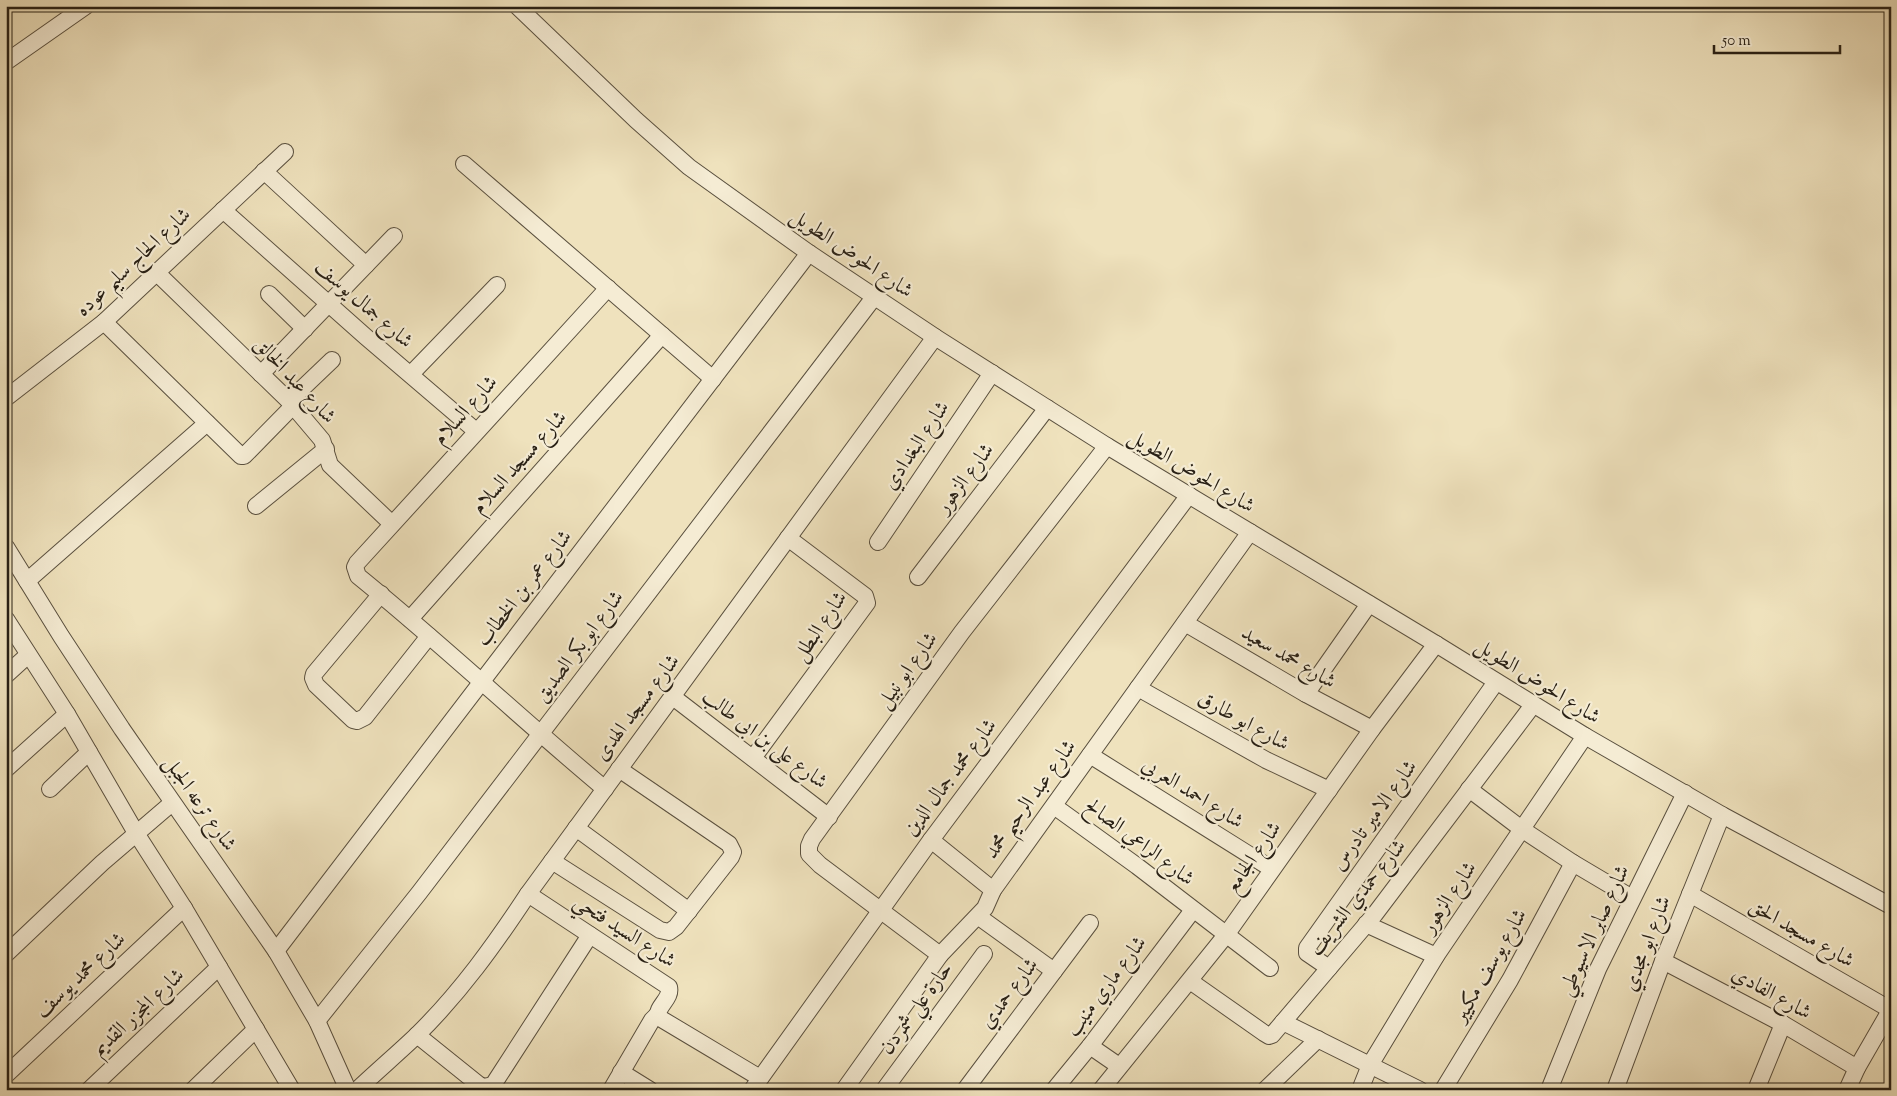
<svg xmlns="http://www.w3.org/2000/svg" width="1897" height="1096" font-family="'Sorts Mill Goudy',Amiri,serif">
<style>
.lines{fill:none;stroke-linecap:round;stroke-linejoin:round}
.minor-casing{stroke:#5a503f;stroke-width:18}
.minor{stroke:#f5ecd4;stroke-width:16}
.labels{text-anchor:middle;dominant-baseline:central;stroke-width:4.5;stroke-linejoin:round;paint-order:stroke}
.street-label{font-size:21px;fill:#282015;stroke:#f5ecd4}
</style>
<rect width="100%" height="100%" fill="#efe2bd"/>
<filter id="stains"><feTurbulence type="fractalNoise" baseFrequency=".004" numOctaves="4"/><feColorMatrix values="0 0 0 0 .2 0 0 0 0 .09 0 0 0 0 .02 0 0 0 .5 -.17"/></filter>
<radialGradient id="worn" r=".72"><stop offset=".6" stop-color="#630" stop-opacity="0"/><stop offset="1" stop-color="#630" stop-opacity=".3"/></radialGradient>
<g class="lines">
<defs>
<g id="minor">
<path d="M 517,6 L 636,120 L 689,167 L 809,253 L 935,337 L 1107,446 L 1436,644 L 1585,736 L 1722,815 L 1891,906"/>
<path d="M 6,62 L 86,6"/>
<path d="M 464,164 L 713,379"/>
<path d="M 264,171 L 366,265"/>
<path d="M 223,210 L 366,337 L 476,431"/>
<path d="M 156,272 L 289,401 L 322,440 L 330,465 L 392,524"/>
<path d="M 269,294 L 305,329"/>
<path d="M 104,322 L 241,456 L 244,456 L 293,406"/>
<path d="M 261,374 L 394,236"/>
<path d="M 411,374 L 497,285"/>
<path d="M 6,398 L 104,322 L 285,152"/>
<path d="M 289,401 L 332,360"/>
<path d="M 256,506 L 326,449"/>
<path d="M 878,542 L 992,373"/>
<path d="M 6,547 L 61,636 L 122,729 L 276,951 L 317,1021 L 348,1090"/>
<path d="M 918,577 L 1047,408"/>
<path d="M 27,581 L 207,423"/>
<path d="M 381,594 L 314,674 L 313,678 L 316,685 L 353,720 L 357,721 L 365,717 L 429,636"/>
<path d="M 6,619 L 67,714 L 136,833 L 184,908 L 292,1090"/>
<path d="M 410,619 L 662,335"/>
<path d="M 1185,623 L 1306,694 L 1372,729"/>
<path d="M 6,675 L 28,655"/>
<path d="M 1138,688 L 1266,760 L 1329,790"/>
<path d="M 1306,694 L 1369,604"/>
<path d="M 673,697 L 829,817"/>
<path d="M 1090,755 L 1272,869"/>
<path d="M 753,758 L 867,603 L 865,596 L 788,538"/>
<path d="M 6,769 L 67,714"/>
<path d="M 50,789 L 89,752"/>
<path d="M 605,789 C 521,719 442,644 358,576 L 355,567 L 357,563 L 608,288"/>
<path d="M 1469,789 L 1523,830 L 1573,863 L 1632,898"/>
<path d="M 1054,806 L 1137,866 L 1270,968"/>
<path d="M 576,828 L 689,911"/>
<path d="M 931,840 L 993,890"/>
<path d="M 552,861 L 660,930 L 669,932 L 676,927 L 731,857 L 733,852 L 729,844 L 619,769"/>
<path d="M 528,894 L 669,987 C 672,999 656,1006 658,1017 L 760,1078"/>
<path d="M 1690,894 L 1891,1010"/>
<path d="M 979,917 L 1054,971"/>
<path d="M 1366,924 L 1436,956"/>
<path d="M 276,951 L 809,253"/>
<path d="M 6,954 L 102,863 L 172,803"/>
<path d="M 940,955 L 820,865 L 809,854 L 809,846 L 812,839 L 962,632 L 1107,446"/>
<path d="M 1663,961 L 1783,1024 L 1857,1068"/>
<path d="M 1329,968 L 1307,953 L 1307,948 L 1496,682"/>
<path d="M 1190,981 L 1264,1033 L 1269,1036 L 1272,1035 L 1375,914 L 1533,705"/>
<path d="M 317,1021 L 419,893 L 875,296"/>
<path d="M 1283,1022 L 1420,1090"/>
<path d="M 417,1035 L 478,1084 L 483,1087 L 493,1085 L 590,935"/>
<path d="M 1090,1046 L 1119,1066"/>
<path d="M 621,1072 L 650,1090"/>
<path d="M 6,1075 L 184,908"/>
<path d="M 89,1090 L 219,967"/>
<path d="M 193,1090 L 256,1029"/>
<path d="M 357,1090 C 376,1072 397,1054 416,1036 C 460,993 495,944 528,894 L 935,337"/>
<path d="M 611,1090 L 652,1020 L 657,1015"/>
<path d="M 752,1090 L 931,840 L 1189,495"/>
<path d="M 844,1090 L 940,955 L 985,908 L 993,890 L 1250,532"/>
<path d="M 884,1090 L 984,954"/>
<path d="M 965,1090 L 1090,923"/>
<path d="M 1054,1090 L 1090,1046 L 1193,910"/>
<path d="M 1101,1090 L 1226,935 L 1372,729 L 1436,644"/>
<path d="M 1265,1090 L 1318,1039"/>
<path d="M 1360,1090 L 1370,1065 L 1436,956 L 1585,736"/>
<path d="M 1443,1090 L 1510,980 L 1573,863"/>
<path d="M 1549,1090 L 1598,969 L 1685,793"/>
<path d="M 1615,1090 L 1663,961 L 1722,815"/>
<path d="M 1756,1090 L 1783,1024"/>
<path d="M 1847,1090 L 1857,1068 L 1891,1009"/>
</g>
</defs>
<use href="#minor" class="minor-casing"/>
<use href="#minor" class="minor"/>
</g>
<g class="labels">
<g class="street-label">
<text transform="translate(851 254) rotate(34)">شارع الحوض الطويل</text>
<text transform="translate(134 263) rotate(-43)">شارع الحاج سليم عوده</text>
<text transform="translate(363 305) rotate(41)">شارع جمال يوسف</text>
<text transform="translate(294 381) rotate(47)">شارع عبد الخالق</text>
<text transform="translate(466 411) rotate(-48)">شارع السلام</text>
<text transform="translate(917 446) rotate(-56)">شارع البغدادي</text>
<text transform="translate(520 463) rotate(-48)">شارع مسجد السلام</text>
<text transform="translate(1191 472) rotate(31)">شارع الحوض الطويل</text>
<text transform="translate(966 479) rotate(-53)">شارع الزهور</text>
<text transform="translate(525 589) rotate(-52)">شارع عمر بن الخطاب</text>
<text transform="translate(821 627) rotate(-56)">شارع البطل</text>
<text transform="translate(580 647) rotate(-53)">شارع ابو بكر الصديق</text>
<text transform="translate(1288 658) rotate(30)">شارع محمد سعيد</text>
<text transform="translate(908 671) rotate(-54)">شارع ابو نبيل</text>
<text transform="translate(1537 682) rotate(32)">شارع الحوض الطويل</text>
<text transform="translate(638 708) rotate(-53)">شارع مسجد الهدى</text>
<text transform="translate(1243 722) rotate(29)">شارع ابو طارق</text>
<text transform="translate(764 740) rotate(37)">شارع على بن ابى طالب</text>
<text transform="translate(951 778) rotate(-53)">شارع محمد جمال الدين</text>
<text transform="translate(1192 794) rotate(32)">شارع احمد العربي</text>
<text transform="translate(1031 800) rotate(-54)">شارع عبد الرحيم محمد</text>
<text transform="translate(199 804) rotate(55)">شارع ترعه الجبل</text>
<text transform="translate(1375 816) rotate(-54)">شارع الامير تادرس</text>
<text transform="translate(1139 843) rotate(37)">شارع الراعي الصالح</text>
<text transform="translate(1254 858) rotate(-55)">شارع الجامع</text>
<text transform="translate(1358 898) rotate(-51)">شارع حمدي الشريف</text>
<text transform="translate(1450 898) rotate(-56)">شارع الزهور</text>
<text transform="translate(1595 931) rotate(-65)">شارع صابر الاسيوطي</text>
<text transform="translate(624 932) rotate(33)">شارع السيد فتحي</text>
<text transform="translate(1801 934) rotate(30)">شارع مسجد الحق</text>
<text transform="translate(1648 944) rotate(-69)">شارع ابو مجدي</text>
<text transform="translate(1491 966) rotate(-60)">شارع يوسف مكيير</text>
<text transform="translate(81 976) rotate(-43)">شارع محمد يوسف</text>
<text transform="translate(1107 987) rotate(-53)">شارع ماري منيب</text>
<text transform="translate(1010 994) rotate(-53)">شارع حمدي</text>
<text transform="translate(1771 994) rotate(29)">شارع الفادي</text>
<text transform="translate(917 1009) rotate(-54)">حارة علي شمردن</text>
<text transform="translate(139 1013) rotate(-43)">شارع المجزر القديم</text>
</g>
</g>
<rect width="1897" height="1096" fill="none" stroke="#efe2bd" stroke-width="25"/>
<rect x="8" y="8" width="1882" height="1081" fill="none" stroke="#282015" stroke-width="2.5"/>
<rect x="12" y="12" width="1872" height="1071" fill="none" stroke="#282015"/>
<path d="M1714 45v8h126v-8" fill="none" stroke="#282015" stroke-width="2.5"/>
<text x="1722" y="45" font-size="15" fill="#282015" stroke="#f5ecd4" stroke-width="4" paint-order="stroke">50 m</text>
<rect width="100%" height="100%" filter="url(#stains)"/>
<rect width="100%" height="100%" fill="url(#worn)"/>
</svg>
